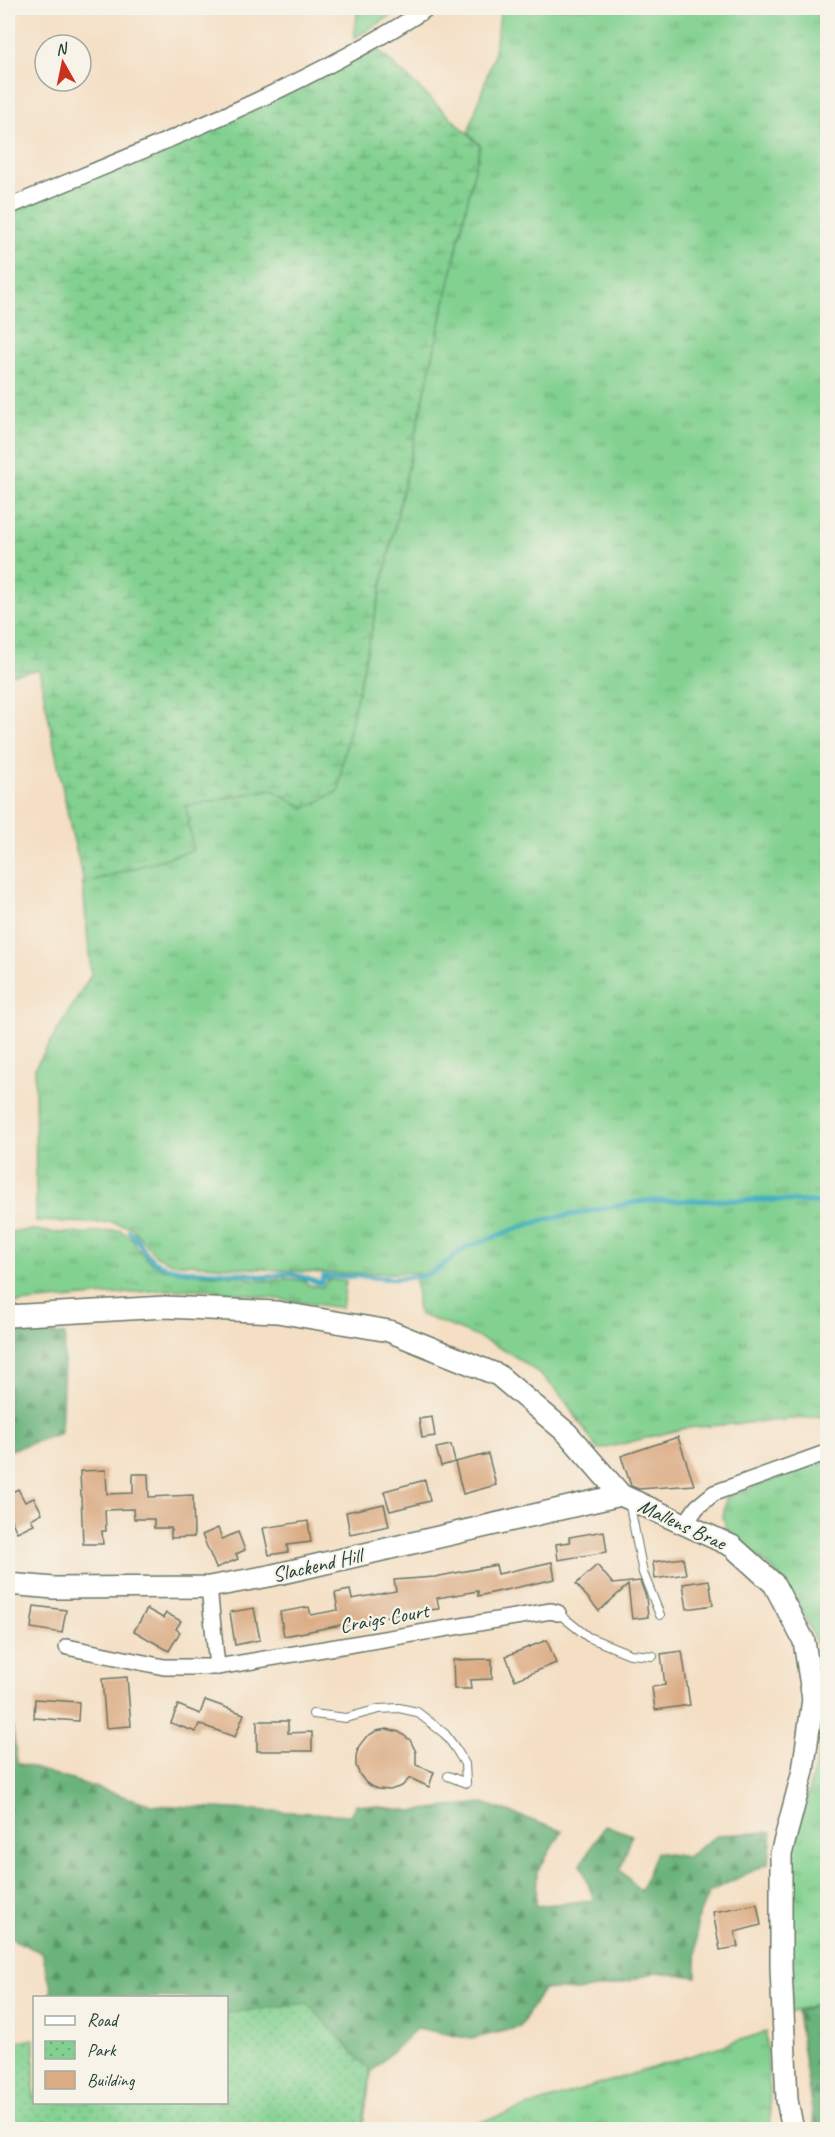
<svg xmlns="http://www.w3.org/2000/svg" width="835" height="2137" font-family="Caveat,sans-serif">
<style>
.grass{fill:url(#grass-tufts);stroke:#518762;stroke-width:1.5}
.forest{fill:url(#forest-firs);stroke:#447858;stroke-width:1.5}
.wetland{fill:url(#wetland-marsh);stroke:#518762;stroke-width:1.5}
.park{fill:url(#park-dots);stroke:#518762;stroke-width:1.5}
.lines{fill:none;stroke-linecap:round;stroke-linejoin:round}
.stream{stroke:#43afc1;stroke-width:5}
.building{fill:#dbac84}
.service-casing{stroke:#6a7666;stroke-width:10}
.minor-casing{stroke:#6a7666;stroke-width:18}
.secondary-casing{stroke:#6a7666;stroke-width:24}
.service{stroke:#fff;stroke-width:8}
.minor{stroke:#fff;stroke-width:15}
.secondary{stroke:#fff;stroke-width:21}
.labels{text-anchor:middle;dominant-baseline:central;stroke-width:4.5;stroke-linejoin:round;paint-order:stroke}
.street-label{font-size:21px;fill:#1f3d34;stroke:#f7f3e8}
</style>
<defs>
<pattern id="grass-tufts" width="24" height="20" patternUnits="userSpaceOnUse" patternTransform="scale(1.5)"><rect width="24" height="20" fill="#83d191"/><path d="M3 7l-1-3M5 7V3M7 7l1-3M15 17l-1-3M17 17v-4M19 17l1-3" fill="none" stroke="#6bab77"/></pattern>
<pattern id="forest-firs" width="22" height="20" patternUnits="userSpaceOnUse" patternTransform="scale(1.5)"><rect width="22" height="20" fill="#6ab37b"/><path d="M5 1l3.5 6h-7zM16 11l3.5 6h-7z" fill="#579366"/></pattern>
<pattern id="wetland-marsh" width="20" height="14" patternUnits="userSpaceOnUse" patternTransform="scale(1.5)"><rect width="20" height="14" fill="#83d191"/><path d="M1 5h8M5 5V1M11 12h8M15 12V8" fill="none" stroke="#6bab77"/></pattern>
<pattern id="park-dots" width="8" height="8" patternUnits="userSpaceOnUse" patternTransform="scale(1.5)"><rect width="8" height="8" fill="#83d191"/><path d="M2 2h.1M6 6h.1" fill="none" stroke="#6bab77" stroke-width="1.8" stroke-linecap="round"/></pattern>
</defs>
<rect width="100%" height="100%" fill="#f7f3e8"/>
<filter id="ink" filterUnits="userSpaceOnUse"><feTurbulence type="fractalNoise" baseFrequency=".0167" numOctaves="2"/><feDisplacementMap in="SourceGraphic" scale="12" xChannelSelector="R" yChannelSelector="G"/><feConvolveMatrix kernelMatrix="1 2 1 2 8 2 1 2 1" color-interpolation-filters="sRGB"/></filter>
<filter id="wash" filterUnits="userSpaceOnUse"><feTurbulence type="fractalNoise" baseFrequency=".008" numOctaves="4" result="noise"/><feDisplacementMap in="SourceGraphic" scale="24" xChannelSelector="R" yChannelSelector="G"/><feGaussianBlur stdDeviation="1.35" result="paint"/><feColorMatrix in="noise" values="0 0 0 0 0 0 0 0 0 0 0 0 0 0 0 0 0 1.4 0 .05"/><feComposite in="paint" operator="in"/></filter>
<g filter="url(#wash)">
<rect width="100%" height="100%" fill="#f4dfc4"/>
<g class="grass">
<path d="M 358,8 L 404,8 L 354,38 Z"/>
<path d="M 501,8 L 827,8 L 827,1416 L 686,1428 L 598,1450 C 586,1433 575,1413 561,1396 C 525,1352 470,1333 418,1314 L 416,1282 L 418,1273 L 324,1273 L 172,1263 L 155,1255 L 131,1227 L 111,1222 L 95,1223 L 36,1221 L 35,1068 L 91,975 L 83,884 L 193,850 L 185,806 L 271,789 L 305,808 L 339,790 L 342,763 L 480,145 L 468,133 L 494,55 Z"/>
<path d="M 36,1230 C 61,1236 94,1233 120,1230 L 133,1239 L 137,1248 L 147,1259 L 162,1269 L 197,1274 L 244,1276 L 253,1280 L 272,1281 L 284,1278 L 305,1281 L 308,1285 L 323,1287 L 327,1280 L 346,1281 L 342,1308 L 207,1289 L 163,1290 L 17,1303 L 8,1302 L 8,1232 Z"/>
<path d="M 827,1459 L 827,1691 L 819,1648 L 802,1611 L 773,1570 L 727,1530 L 723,1517 L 726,1498 L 734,1494 Z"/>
<path d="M 827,1699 L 827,2000 L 790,2013 L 786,1906 L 793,1852 L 822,1739 Z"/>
<path d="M 766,2032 L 771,2129 L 457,2129 Z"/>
</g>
<g class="forest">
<path d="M 8,1331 L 65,1335 L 61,1433 L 8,1451 Z"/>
<path d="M 8,1689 L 17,1763 L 152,1805 L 350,1815 L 356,1804 L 413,1811 L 483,1803 L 562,1831 L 537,1872 L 536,1906 L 594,1900 L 581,1864 L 605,1825 L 632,1835 L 620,1870 L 641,1891 L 656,1852 L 687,1857 L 717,1835 L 772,1832 L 769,1863 L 709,1892 L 697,1920 L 696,1977 L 656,1972 L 616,1985 L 576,1991 L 543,1989 L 520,2027 L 471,2039 L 417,2028 L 371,2072 L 362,2129 L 226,2102 L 226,1998 L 47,1997 L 52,1990 L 42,1953 L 8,1937 Z"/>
<path d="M 827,2000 L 827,2129 L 815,2129 L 797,2012 Z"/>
</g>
<path class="wetland" d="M 377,49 L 480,145 L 342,763 L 339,791 L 305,808 L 271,789 L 186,806 L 193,850 L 83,884 L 82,872 L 71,830 L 39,670 L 8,675 L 8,214 Z"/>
<path class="park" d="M 307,2003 L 371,2072 L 362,2129 L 8,2129 L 8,2046 L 21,2041 L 34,2039 L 34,2102 L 226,2102 L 227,2013 Z"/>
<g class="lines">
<path class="stream" d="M 129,1231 C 141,1240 144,1257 159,1264 C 179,1274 219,1271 241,1273 C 251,1273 259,1278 269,1277 C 275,1277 280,1273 286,1274 C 300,1274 309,1281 321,1283 L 323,1277 L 361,1276 L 394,1279 L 422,1276 L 435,1271 L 467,1247 L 524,1226 L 548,1219 L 643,1201 L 770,1200 L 828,1203"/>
</g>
<g id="blocks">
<g class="building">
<path d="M 432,1417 L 435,1436 L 422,1438 L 419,1419 Z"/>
<path d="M 678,1437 L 694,1485 L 639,1489 L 631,1486 L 621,1456 Z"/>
<path d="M 451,1445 L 455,1462 L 441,1466 L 436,1448 Z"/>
<path d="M 488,1454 L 496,1485 L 463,1494 L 455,1462 Z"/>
<path d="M 106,1470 L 107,1494 L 133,1493 L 133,1474 L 148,1474 L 149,1497 L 193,1495 L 194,1537 L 171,1538 L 171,1528 L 154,1528 L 154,1519 L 134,1519 L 133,1509 L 105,1510 L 106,1531 L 102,1531 L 103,1544 L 83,1544 L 80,1471 Z"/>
<path d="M 425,1480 L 430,1501 L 390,1511 L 384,1491 Z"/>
<path d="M 18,1489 L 25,1502 L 34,1498 L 42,1513 L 31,1519 L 34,1524 L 17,1532 L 8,1514 L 8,1494 Z"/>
<path d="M 384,1504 L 389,1526 L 350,1534 L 346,1512 Z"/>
<path d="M 308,1521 L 311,1542 L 287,1545 L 288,1552 L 269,1555 L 263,1528 Z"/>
<path d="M 218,1528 L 222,1539 L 238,1532 L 245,1550 L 236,1554 L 238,1559 L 216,1568 L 202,1535 Z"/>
<path d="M 604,1531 L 607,1552 L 558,1560 L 556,1544 L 570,1542 L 569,1537 Z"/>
<path d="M 683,1558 L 686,1574 L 655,1579 L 653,1562 Z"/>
<path d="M 552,1562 L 555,1579 L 478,1596 L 478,1591 L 437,1598 L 439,1609 L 414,1611 L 284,1636 L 280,1612 L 309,1607 L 311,1615 L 338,1610 L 335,1593 L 350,1590 L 352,1599 L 396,1591 L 394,1580 L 435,1577 L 496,1565 L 498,1574 Z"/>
<path d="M 597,1565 L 613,1584 L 640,1581 L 646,1597 L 648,1617 L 632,1619 L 628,1585 L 599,1611 L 576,1584 Z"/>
<path d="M 709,1580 L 713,1605 L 687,1609 L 683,1584 Z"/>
<path d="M 34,1606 L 66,1610 L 62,1633 L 31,1628 Z"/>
<path d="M 254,1608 L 260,1640 L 235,1645 L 230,1612 Z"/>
<path d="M 147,1609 L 163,1618 L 166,1613 L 181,1621 L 176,1629 L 180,1632 L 169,1651 L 134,1631 Z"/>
<path d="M 547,1640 L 556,1663 L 515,1680 L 506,1656 Z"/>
<path d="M 682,1651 L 690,1705 L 655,1710 L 652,1687 L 665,1685 L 661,1654 Z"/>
<path d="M 492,1659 L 492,1679 L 470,1680 L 471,1689 L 454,1689 L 453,1660 Z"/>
<path d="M 127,1677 L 131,1726 L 106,1728 L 102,1679 Z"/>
<path d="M 35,1699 L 79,1702 L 78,1721 L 34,1718 Z"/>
<path d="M 205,1700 L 244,1714 L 235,1737 L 199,1724 L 196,1732 L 171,1723 L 178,1705 L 200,1714 Z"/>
<path d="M 257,1721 L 288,1721 L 288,1733 L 312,1732 L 312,1751 L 257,1751 Z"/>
<path d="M 387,1729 L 399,1732 L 410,1740 L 416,1752 L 416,1765 L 434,1772 L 429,1787 L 410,1778 L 402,1786 L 390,1790 L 377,1789 L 366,1783 L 360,1775 L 356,1766 L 356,1756 L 359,1746 L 366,1737 L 376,1731 Z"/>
<path d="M 757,1904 L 761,1925 L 735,1932 L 738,1947 L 720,1950 L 713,1912 Z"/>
</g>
</g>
</g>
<g filter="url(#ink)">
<use href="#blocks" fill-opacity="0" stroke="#6a7666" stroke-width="1.5"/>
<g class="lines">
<defs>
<g id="service">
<path d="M 629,1501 L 643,1573 L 660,1615"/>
<path d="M 558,1613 L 588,1637 L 630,1654 L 653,1656"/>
<path d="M 313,1714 L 346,1718 L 379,1709 L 399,1708 L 417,1712 L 445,1734 L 456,1749 L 465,1764 L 466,1783 L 448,1776"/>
</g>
<g id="minor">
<path d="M 8,207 C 150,147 297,92 428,8"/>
<path d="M 685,1524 L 697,1507 L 714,1493 L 828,1452"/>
<path d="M 209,1587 L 217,1667"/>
<path d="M 67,1647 L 164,1667 L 217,1667 L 551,1611 L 558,1613"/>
</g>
<g id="secondary">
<path d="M 8,1316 L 165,1307 L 277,1312 L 389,1331 L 498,1375 L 567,1433 L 621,1495 L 732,1546 L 774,1584 L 804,1641 L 813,1699 L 803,1771 L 781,1854 L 781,1968 L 787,2100 L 793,2130"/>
<path d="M 8,1584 L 54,1588 L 209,1587 L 269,1576 L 621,1495"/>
</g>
</defs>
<use href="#service" class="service-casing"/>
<use href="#minor" class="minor-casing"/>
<use href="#secondary" class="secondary-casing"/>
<use href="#service" class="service"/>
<use href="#minor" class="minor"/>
<use href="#secondary" class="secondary"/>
</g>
</g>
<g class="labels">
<g class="street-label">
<text transform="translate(682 1524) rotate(25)">Mallens Brae</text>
<text transform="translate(317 1565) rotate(-13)">Slackend Hill</text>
<text transform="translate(384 1618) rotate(-10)">Craigs Court</text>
</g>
</g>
<rect width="835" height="2137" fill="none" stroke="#f7f3e8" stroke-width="30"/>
<rect x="33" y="1996" width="195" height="108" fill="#f7f3e8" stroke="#a1aaa0" stroke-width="1.5"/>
<rect x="45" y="2016" width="30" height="9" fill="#ffffff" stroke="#a1aaa0" stroke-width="1.5"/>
<text x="87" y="2026" font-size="18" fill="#1f3d34">Road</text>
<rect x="45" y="2041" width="30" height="18" fill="url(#park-dots)" stroke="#a1aaa0" stroke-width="1.5"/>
<text x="87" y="2056" font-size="18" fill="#1f3d34">Park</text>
<rect x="45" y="2071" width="30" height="18" fill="#dbac84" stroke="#a1aaa0" stroke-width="1.5"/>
<text x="87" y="2086" font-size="18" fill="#1f3d34">Building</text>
<g transform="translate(63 63) rotate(351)"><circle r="28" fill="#f7f3e8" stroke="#a1aaa0" stroke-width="1.5"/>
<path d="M0-4.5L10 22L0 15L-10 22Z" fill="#c8321e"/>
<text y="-9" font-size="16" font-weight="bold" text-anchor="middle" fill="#1f3d34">N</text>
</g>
</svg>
